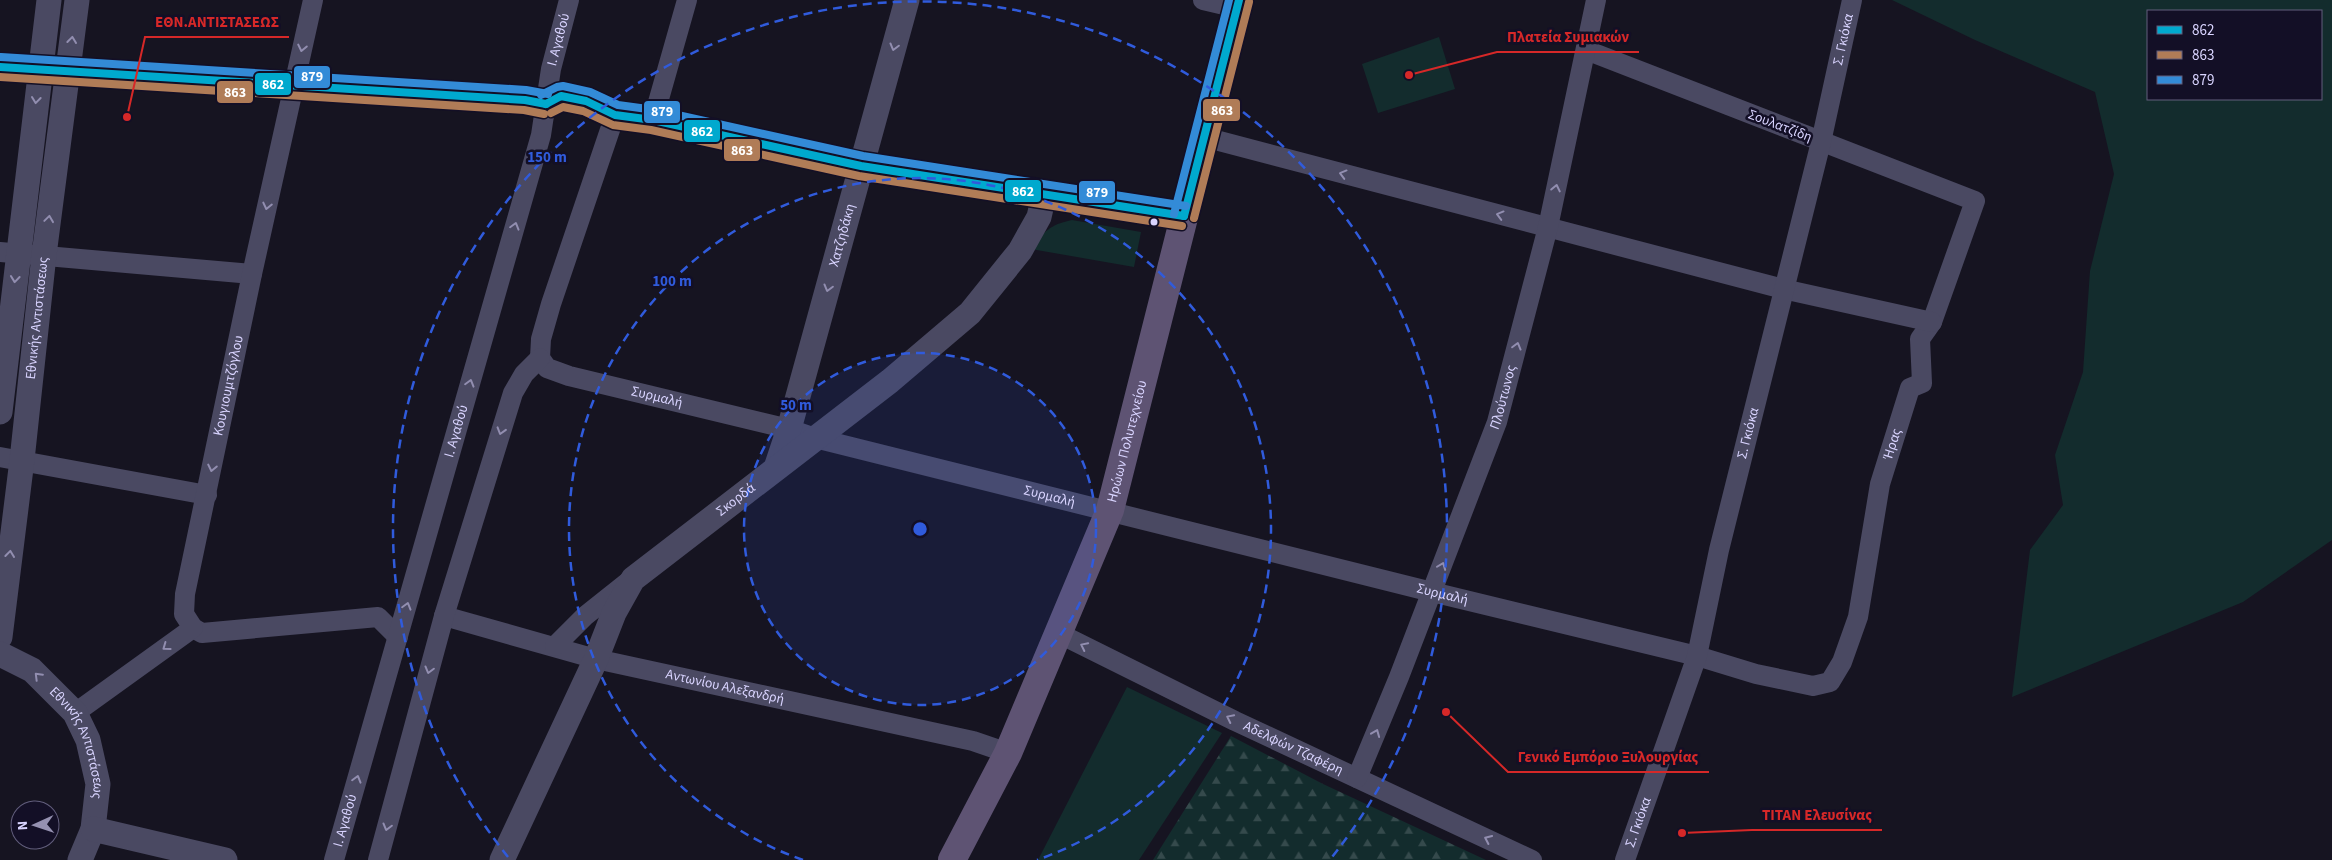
<svg xmlns="http://www.w3.org/2000/svg" width="2332" height="860" font-family="'Source Sans 3',sans-serif">
<style>
.forest{fill:url(#forest-firs)}
.park{fill:#132c2d;fill-rule:evenodd}
.lines{fill:none;stroke-linecap:round;stroke-linejoin:round}
.minor{stroke:#4a4962;stroke-width:20}
.tertiary{stroke:#4a4962;stroke-width:25}
.secondary{stroke:#575674;stroke-width:28}
.primary{stroke:#5e5373;stroke-width:28}
.bus-1-casing{stroke:#130f26;stroke-width:11}
.bus-2-casing{stroke:#130f26;stroke-width:11}
.bus-3-casing{stroke:#130f26;stroke-width:11}
.bus-1{stroke:#00a9ce;stroke-width:8}
.bus-2{stroke:#b07c57;stroke-width:8}
.bus-3{stroke:#338bd7;stroke-width:8}
.oneway{stroke:#928eb0}
.ring{fill:none;stroke:#305bdc;stroke-width:2.5;stroke-dasharray:9 6}
.bus-dot{fill:#d9d4ff;stroke:#130f26;stroke-width:2}
.labels{text-anchor:middle;dominant-baseline:central;stroke-width:5;stroke-linejoin:round;paint-order:stroke}
.street-label{font-size:14px;fill:#d9d4ff;stroke:#130f26}
.centre{fill:#305bdc;stroke:#130f26;stroke-width:2.5}
.ring-label{font-size:15px;text-anchor:middle;font-weight:bold;fill:#305bdc;stroke:#130f26;stroke-width:5;stroke-linejoin:round;paint-order:stroke}
.leader{fill:none;stroke:#d62828;stroke-width:2}
.callout-dot{fill:#d62828;stroke:#130f26;stroke-width:2}
.callout-label{font-size:15px;text-anchor:middle;font-weight:bold;fill:#d62828;stroke:#130f26;stroke-width:5;stroke-linejoin:round;paint-order:stroke}
.line-badge{stroke:#130f26;stroke-width:2}
.badge-label{font-size:14px;text-anchor:middle;font-weight:bold;fill:#fff}
</style>
<defs>
<pattern id="forest-firs" width="22" height="20" patternUnits="userSpaceOnUse" patternTransform="scale(1.25)"><rect width="22" height="20" fill="#132c2d"/><path d="M5 1l3.5 6h-7zM16 11l3.5 6h-7z" fill="#354a4c"/></pattern>
</defs>
<rect width="100%" height="100%" fill="#161421"/>
<path class="forest" d="M 1231,736 L 1323,784 L 1486,860 L 1153,860 Z"/>
<g class="park">
<path d="M 1892,0 L 2332,0 L 2332,540 L 2243,602 L 2012,697 L 2030,550 L 2063,505 L 2055,455 L 2083,372 L 2090,271 L 2114,174 L 2095,92 L 1975,40 ZM 2321,11 L 2321,99 L 2148,99 L 2148,11 Z"/>
<path d="M 1439,37 L 1455,89 L 1378,113 L 1362,64 Z"/>
<path d="M 1072,220 L 1141,232 L 1134,267 L 1031,249 C 1045,231 1049,225 1072,220 Z"/>
<path d="M 1127,687 L 1222,733 L 1139,860 L 1038,860 Z"/>
</g>
<g class="lines">
<g class="minor">
<path d="M 1203,0 L 1237,8"/>
<path id="s1" d="M 615,115 L 551,304 L 541,339 L 540,358 L 547,368 L 569,376 L 789,429 L 815,438 L 1432,592 L 1697,656 L 1756,674 L 1813,686 L 1830,682 L 1842,662 L 1858,617 L 1880,484 L 1910,388 L 1922,383 L 1920,339 L 1932,322 L 1975,201 L 1586,50"/>
<path d="M 653,120 L 687,0"/>
<path d="M 1204,137 L 1783,289 L 1932,322"/>
<path d="M 0,252 L 252,274"/>
<path d="M 0,457 L 207,495"/>
<path id="s2" d="M 444,616 L 596,659 L 973,741 L 1008,753"/>
<path d="M 193,628 L 202,633 L 378,617 L 398,637"/>
<path id="s3" d="M 1058,633 L 1235,721 L 1532,860"/>
<path d="M 555,646 L 585,616 L 629,581"/>
<path id="s4" d="M 75,713 L 193,628 L 184,614 L 185,594 L 252,274 L 313,0"/>
<path id="s5" d="M 1357,778 L 1399,677 L 1497,422 L 1548,227 L 1596,0"/>
<path id="s6" d="M 334,860 L 541,135 L 551,69 L 569,0"/>
<path d="M 378,860 L 444,616 L 513,393 L 524,374 L 540,358"/>
<path id="s7" d="M 1625,860 L 1697,656 L 1719,550 L 1821,142 L 1852,0"/>
</g>
<g class="tertiary">
<path d="M 0,412 L 49,0"/>
<path id="s8" d="M 776,468 L 789,429 L 907,0"/>
<path id="s9" d="M 0,637 L 22,460 L 44,255 L 77,0"/>
<path id="s10" d="M 0,654 L 32,670 L 75,713 L 88,740 L 98,784 L 93,829 L 80,860"/>
<path d="M 93,829 L 225,860"/>
<path id="s11" d="M 502,860 L 596,659 L 614,613 L 633,579 L 890,381 L 970,313 L 1020,251 L 1039,217 L 1044,195"/>
</g>
<path class="secondary" d="M 0,67 L 525,100 L 546,104 L 561,96 L 586,101 L 615,115 L 653,120 L 861,166 L 1184,216"/>
<path class="primary" id="s12" d="M 952,860 L 1008,753 L 1110,510 L 1239,0"/>
<defs>
<g id="bus-1">
<path d="M 0,67 L 525,100 L 546,104"/>
<path d="M 546,104 L 561,96 L 586,101 L 615,115 L 653,120 L 861,166 L 1184,216"/>
<path d="M 1184,216 L 1239,0"/>
</g>
<g id="bus-2">
<path d="M 0,77 L 524,110 L 544,114"/>
<path d="M 551,113 L 563,107 L 583,111 L 613,125 L 651,130 L 859,176 L 1182,226"/>
<path d="M 1194,218 L 1249,2"/>
</g>
<g id="bus-3">
<path d="M 1,57 L 526,90 L 548,94"/>
<path d="M 541,95 L 557,87 L 563,86 L 590,92 L 618,105 L 655,110 L 863,156 L 1186,206"/>
<path d="M 1174,214 L 1229,0"/>
</g>
</defs>
<use href="#bus-1" class="bus-1-casing"/>
<use href="#bus-2" class="bus-2-casing"/>
<use href="#bus-3" class="bus-3-casing"/>
<use href="#bus-1" class="bus-1"/>
<use href="#bus-2" class="bus-2"/>
<use href="#bus-3" class="bus-3"/>
</g>
<defs><path id="oneway-chevron" d="M-2-3.5L2.5 0L-2 3.5" fill="none" stroke-width="1.6" stroke-linecap="round" stroke-linejoin="round" transform="scale(1.25)"/></defs>
<g class="oneway">
<use href="#oneway-chevron" transform="translate(72 40) rotate(-83)"/>
<use href="#oneway-chevron" transform="translate(894 47) rotate(105)"/>
<use href="#oneway-chevron" transform="translate(302 48) rotate(102)"/>
<use href="#oneway-chevron" transform="translate(36 100) rotate(97)"/>
<use href="#oneway-chevron" transform="translate(1343 174) rotate(-165)"/>
<use href="#oneway-chevron" transform="translate(1556 188) rotate(-78)"/>
<use href="#oneway-chevron" transform="translate(267 206) rotate(103)"/>
<use href="#oneway-chevron" transform="translate(1500 215) rotate(-165)"/>
<use href="#oneway-chevron" transform="translate(49 219) rotate(-82)"/>
<use href="#oneway-chevron" transform="translate(515 226) rotate(-74)"/>
<use href="#oneway-chevron" transform="translate(15 279) rotate(96)"/>
<use href="#oneway-chevron" transform="translate(828 288) rotate(105)"/>
<use href="#oneway-chevron" transform="translate(1517 346) rotate(-75)"/>
<use href="#oneway-chevron" transform="translate(470 383) rotate(-74)"/>
<use href="#oneway-chevron" transform="translate(501 431) rotate(107)"/>
<use href="#oneway-chevron" transform="translate(212 468) rotate(102)"/>
<use href="#oneway-chevron" transform="translate(10 554) rotate(-83)"/>
<use href="#oneway-chevron" transform="translate(1442 566) rotate(-69)"/>
<use href="#oneway-chevron" transform="translate(407 606) rotate(-74)"/>
<use href="#oneway-chevron" transform="translate(1084 646) rotate(-154)"/>
<use href="#oneway-chevron" transform="translate(166 647) rotate(144)"/>
<use href="#oneway-chevron" transform="translate(429 670) rotate(105)"/>
<use href="#oneway-chevron" transform="translate(38 676) rotate(-135)"/>
<use href="#oneway-chevron" transform="translate(1230 718) rotate(-154)"/>
<use href="#oneway-chevron" transform="translate(1376 733) rotate(-68)"/>
<use href="#oneway-chevron" transform="translate(357 779) rotate(-74)"/>
<use href="#oneway-chevron" transform="translate(387 827) rotate(105)"/>
<use href="#oneway-chevron" transform="translate(1488 839) rotate(-155)"/>
</g>
<circle cx="920" cy="529" r="176" fill="#305bdc" fill-opacity=".12"/>
<g class="ring">
<circle cx="920" cy="529" r="176"/>
<path d="M803 860A351 351 0 1 1 1037 860"/>
<path d="M508 857A527 527 0 1 1 1332 857"/>
</g>
<circle class="bus-dot" cx="1154" cy="222" r="4.5"/>
<g class="labels">
<g class="street-label">
<text stroke="none"><textPath href="#s7" startOffset="850">Σ. Γκιόκα</textPath></text>
<text stroke="none"><textPath href="#s6" startOffset="851">Ι. Αγαθού</textPath></text>
<text transform="translate(1780 126) rotate(21)">Σουλατζίδη</text>
<text stroke="none"><textPath href="#s8" startOffset="242">Χατζηδάκη</textPath></text>
<text stroke="none"><textPath href="#s9" startOffset="321">Εθνικής Αντιστάσεως</textPath></text>
<text stroke="none"><textPath href="#s4" startOffset="395">Κουγιουμτζόγλου</textPath></text>
<text stroke="none"><textPath href="#s1" startOffset="381">Συρμαλή</textPath></text>
<text stroke="none"><textPath href="#s5" startOffset="408">Πλούτωνος</textPath></text>
<text stroke="none"><textPath href="#s6" startOffset="446">Ι. Αγαθού</textPath></text>
<text stroke="none"><textPath href="#s7" startOffset="445">Σ. Γκιόκα</textPath></text>
<text stroke="none"><textPath href="#s12" startOffset="455">Ηρώων Πολυτεχνείου</textPath></text>
<text stroke="none"><textPath href="#s1" startOffset="1838">Ήρας</textPath></text>
<text stroke="none"><textPath href="#s1" startOffset="786">Συρμαλή</textPath></text>
<text stroke="none"><textPath href="#s11" startOffset="440">Σκορδά</textPath></text>
<text stroke="none"><textPath href="#s1" startOffset="1191">Συρμαλή</textPath></text>
<text stroke="none"><textPath href="#s2" startOffset="290">Αντωνίου Αλεξανδρή</textPath></text>
<text stroke="none"><textPath href="#s10" startOffset="125">Εθνικής Αντιστάσεως</textPath></text>
<text stroke="none"><textPath href="#s3" startOffset="262">Αδελφών Τζαφέρη</textPath></text>
<text stroke="none"><textPath href="#s6" startOffset="41">Ι. Αγαθού</textPath></text>
<text stroke="none"><textPath href="#s7" startOffset="40">Σ. Γκιόκα</textPath></text>
</g>
</g>
<circle cx="920" cy="529" r="8" class="centre"/>
<g class="ring-label">
<text x="547" y="162">150 m</text>
<text x="672" y="286">100 m</text>
<text x="796" y="410">50 m</text>
</g>
<path class="leader" d="M127 117L145 37H289M1409 75L1497 52H1639M1446 712L1508 772H1709M1682 833L1752 830H1882"/>
<g class="callout-dot">
<circle cx="127" cy="117" r="5"/>
<circle cx="1409" cy="75" r="5"/>
<circle cx="1446" cy="712" r="5"/>
<circle cx="1682" cy="833" r="5"/>
</g>
<g class="callout-label">
<text x="217" y="27">ΕΘΝ.ΑΝΤΙΣΤΑΣΕΩΣ</text>
<text x="1568" y="42">Πλατεία Συμιακών</text>
<text x="1608" y="762">Γενικό Εμπόριο Ξυλουργίας</text>
<text x="1817" y="820">TITAN Ελευσίνας</text>
</g>
<g class="line-badge">
<rect x="293" y="65" width="38" height="24" rx="5" fill="#338bd7"/>
<rect x="254" y="72" width="38" height="24" rx="5" fill="#00a9ce"/>
<rect x="216" y="80" width="38" height="24" rx="5" fill="#b07c57"/>
<rect x="1202" y="98" width="39" height="24" rx="5" fill="#b07c57"/>
<rect x="643" y="100" width="38" height="24" rx="5" fill="#338bd7"/>
<rect x="683" y="119" width="38" height="24" rx="5" fill="#00a9ce"/>
<rect x="723" y="138" width="38" height="24" rx="5" fill="#b07c57"/>
<rect x="1004" y="179" width="38" height="24" rx="5" fill="#00a9ce"/>
<rect x="1078" y="180" width="38" height="24" rx="5" fill="#338bd7"/>
</g>
<g class="badge-label">
<text x="312" y="81">879</text>
<text x="273" y="89">862</text>
<text x="235" y="97">863</text>
<text x="1222" y="115">863</text>
<text x="662" y="116">879</text>
<text x="702" y="136">862</text>
<text x="742" y="155">863</text>
<text x="1023" y="196">862</text>
<text x="1097" y="197">879</text>
</g>
<rect x="2147" y="10" width="175" height="90" fill="#130f26" stroke="#625e7d"/>
<rect x="2157" y="26" width="25" height="8" fill="#00a9ce" stroke="#625e7d"/>
<text x="2192" y="35" font-size="15" fill="#d9d4ff">862</text>
<rect x="2157" y="51" width="25" height="8" fill="#b07c57" stroke="#625e7d"/>
<text x="2192" y="60" font-size="15" fill="#d9d4ff">863</text>
<rect x="2157" y="76" width="25" height="8" fill="#338bd7" stroke="#625e7d"/>
<text x="2192" y="85" font-size="15" fill="#d9d4ff">879</text>
<g transform="translate(35 825) rotate(267)"><circle r="24" fill="#130f26" stroke="#625e7d"/>
<path d="M0-4L9 19L0 12L-9 19Z" fill="#9591b1"/>
<text y="-8" font-size="14" font-weight="bold" text-anchor="middle" fill="#d9d4ff">N</text>
</g>
</svg>
